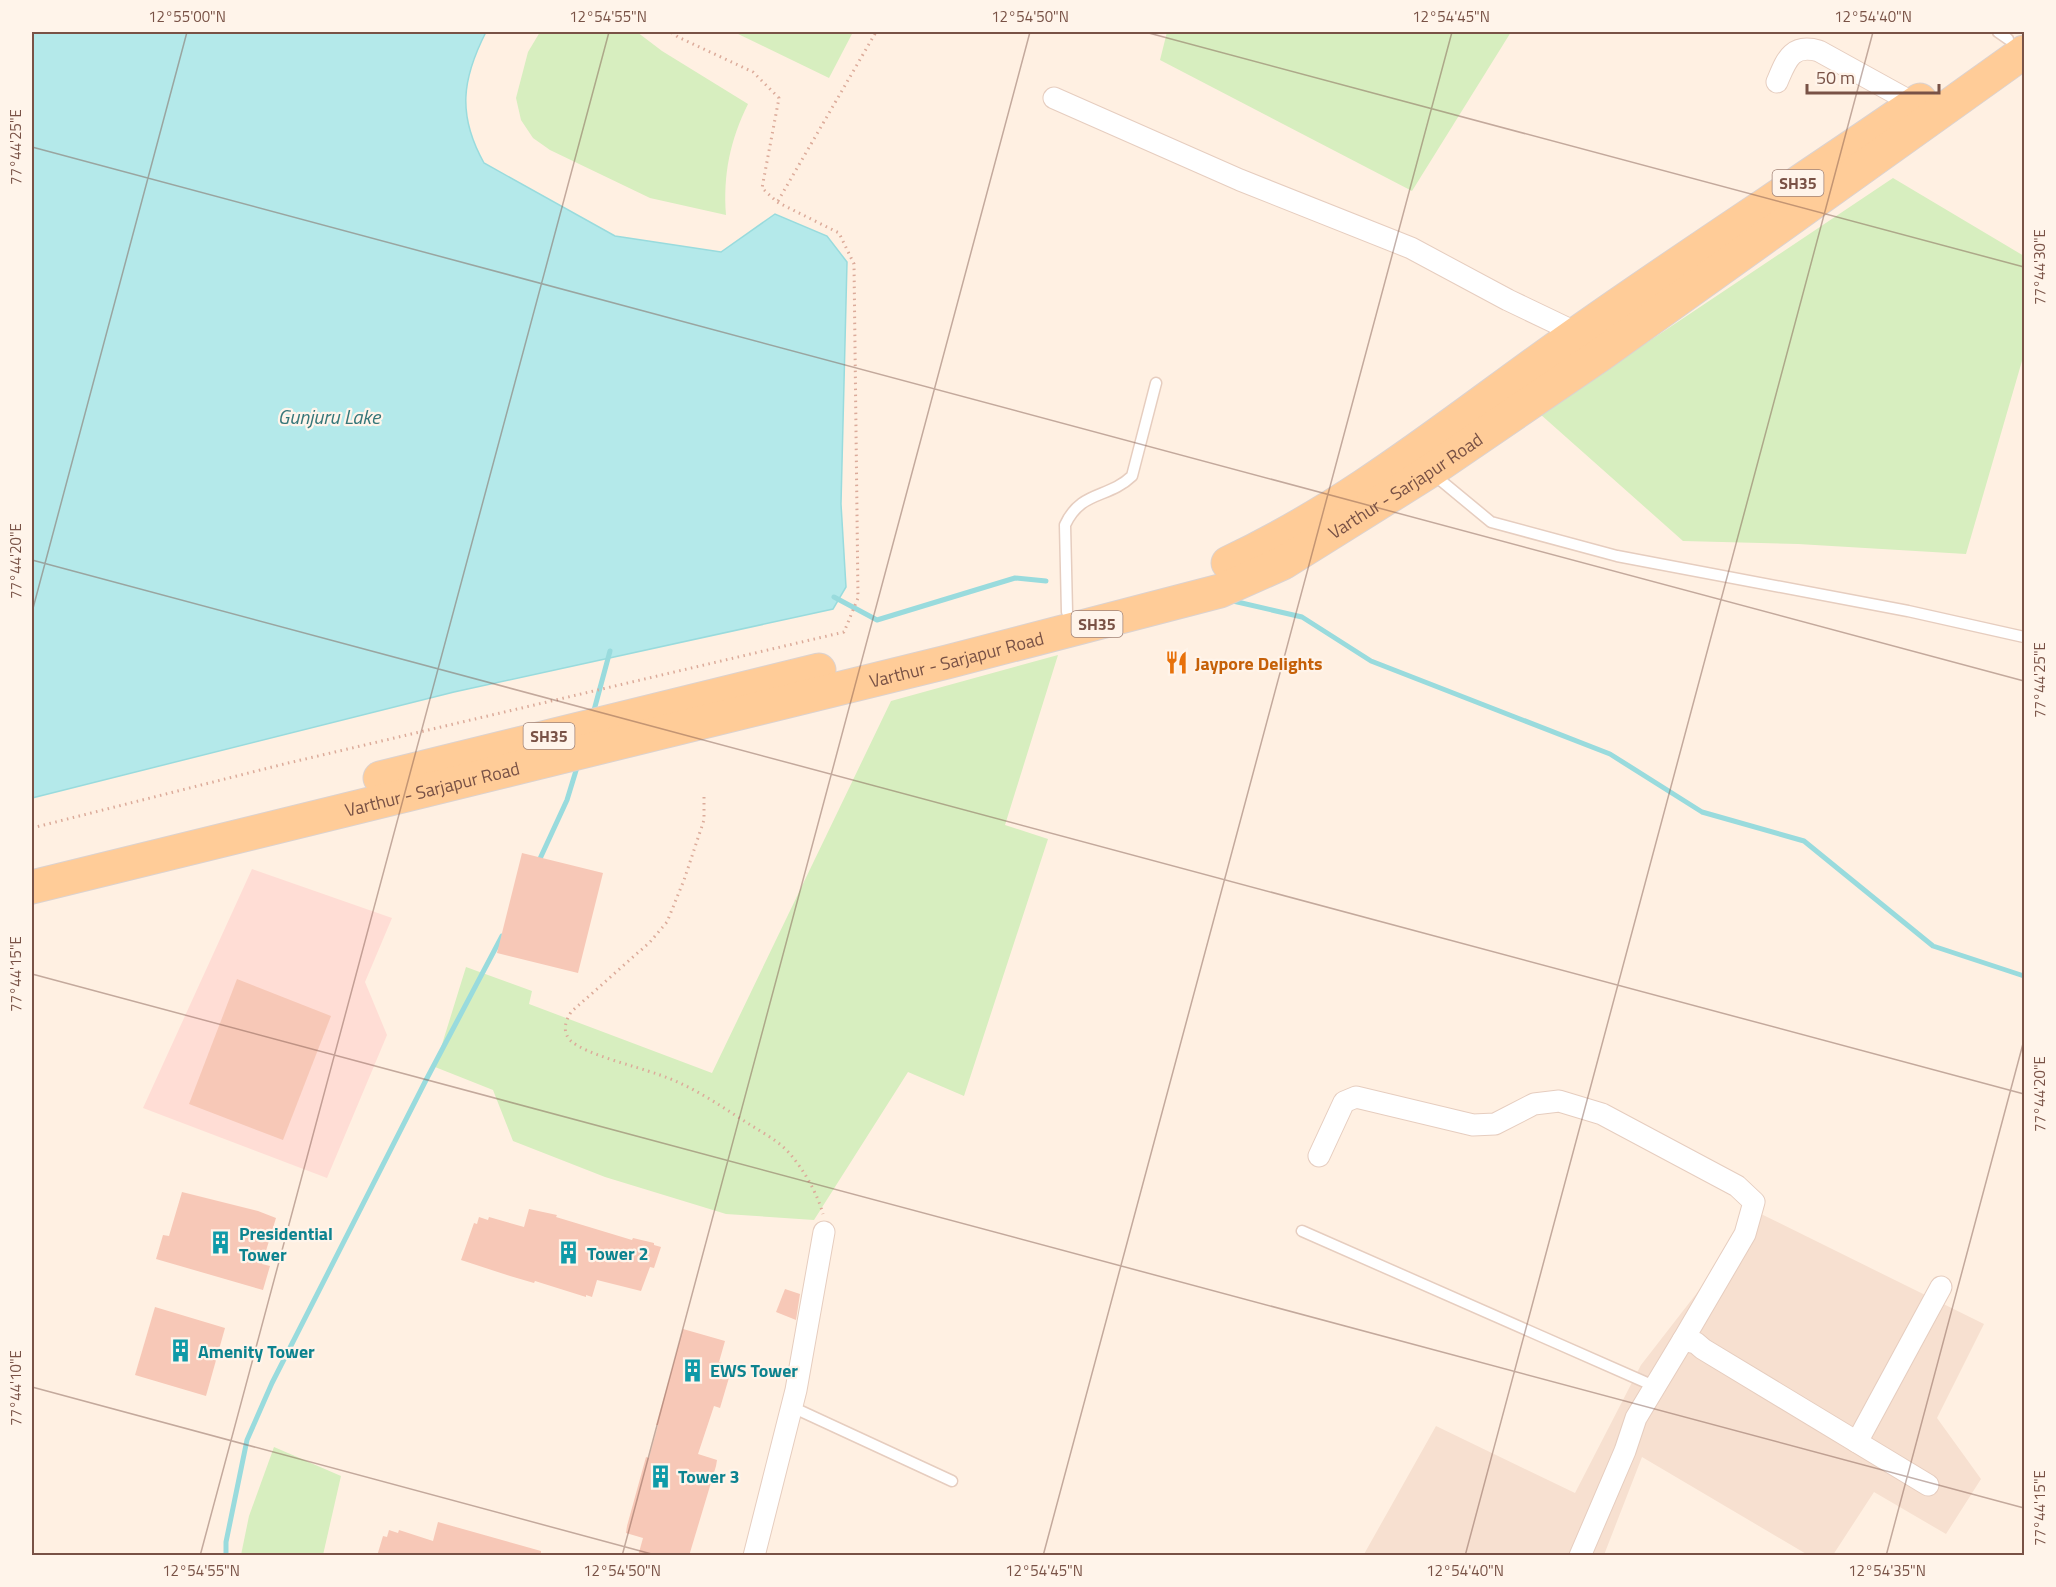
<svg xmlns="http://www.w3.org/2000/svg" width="2056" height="1587" font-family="'Titillium Web',sans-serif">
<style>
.residential{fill:#f7e0d0}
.commercial{fill:#ffddd5}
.green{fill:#d7eebf}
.water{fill:#b4e9ea;stroke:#99dbdd;stroke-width:1.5}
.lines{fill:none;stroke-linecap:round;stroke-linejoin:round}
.stream{stroke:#99dbdd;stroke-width:5}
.building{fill:#f7c8b7}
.lane-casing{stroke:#e6cdbf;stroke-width:13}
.street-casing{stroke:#e6cdbf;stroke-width:23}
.primary-casing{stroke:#dcd2cf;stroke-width:35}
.path{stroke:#dcab9a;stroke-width:3;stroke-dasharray:1.5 4.5;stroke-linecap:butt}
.lane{stroke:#fff;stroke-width:10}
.street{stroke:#fff;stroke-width:21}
.primary{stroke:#ffcc98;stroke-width:33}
.ticks{fill:none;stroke:#795246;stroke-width:1.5;stroke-opacity:0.45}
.labels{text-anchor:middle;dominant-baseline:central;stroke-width:4.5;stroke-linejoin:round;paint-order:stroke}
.shield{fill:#fff4ea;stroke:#a18377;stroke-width:1.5}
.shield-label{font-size:16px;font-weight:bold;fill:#795246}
.street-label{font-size:18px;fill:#795246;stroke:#fff4ea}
.food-label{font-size:18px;font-weight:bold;fill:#c56008;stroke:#fff4ea;text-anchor:start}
.culture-label{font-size:18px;font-weight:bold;fill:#0d838f;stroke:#fff4ea;text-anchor:start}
.water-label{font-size:20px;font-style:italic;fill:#357679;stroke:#fff4ea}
.neatline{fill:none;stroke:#795246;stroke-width:2}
.ticks-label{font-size:15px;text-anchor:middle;fill:#795246}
</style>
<rect width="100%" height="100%" fill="#fff0e2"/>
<path class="residential" d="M 1759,1213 L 1984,1324 L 1937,1418 L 1981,1479 L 1946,1534 L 1874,1492 L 1833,1555 L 1808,1555 L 1642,1457 L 1604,1555 L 1363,1556 L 1436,1426 L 1575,1493 L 1641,1365 Z"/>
<path class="commercial" d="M 252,869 L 392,918 L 365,982 L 387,1035 L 327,1178 L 143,1108 Z"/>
<g class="green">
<path d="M 540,32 L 637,32 L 662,51 L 748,104 C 730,140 723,175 726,215 L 650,198 L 550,150 L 533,138 L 521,120 L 516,98 L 528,52 Z"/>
<path d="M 734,32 L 853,32 L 829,78 Z"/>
<path d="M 1167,32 L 1511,32 L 1412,191 L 1160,60 Z"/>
<path d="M 1893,178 L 2024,256 L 2024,354 L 1966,554 L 1798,544 L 1683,541 L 1540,414 Z"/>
<path d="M 1058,655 L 1005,825 L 1048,839 L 964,1096 L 908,1072 L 814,1220 L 726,1214 L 605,1177 L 513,1141 L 493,1090 L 435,1067 L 466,967 L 532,991 L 529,1004 L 712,1073 L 891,701 Z"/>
<path d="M 274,1447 L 341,1476 L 323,1555 L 241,1555 L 249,1516 Z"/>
</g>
<path class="water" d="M 32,32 L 486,32 C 462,79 457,115 484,163 L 615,236 L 721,252 L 775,214 L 827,236 L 847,262 L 841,504 L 846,587 L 833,609 L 454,692 L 32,798 Z"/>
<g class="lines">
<g class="stream">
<path d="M 834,597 L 877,620 L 1015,578 L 1046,581"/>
<path d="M 1233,601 L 1302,617 L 1371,661 L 1610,754 L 1702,812 L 1804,841 L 1933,946 L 2024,976"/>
<path d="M 593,714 L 610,651"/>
<path d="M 538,863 L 567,800 L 578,764"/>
<path d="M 226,1556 L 226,1542 L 247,1440 L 272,1383 L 425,1082 L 502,936"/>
</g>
</g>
<g class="building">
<path d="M 522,853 L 603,873 L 578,973 L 497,953 Z"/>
<path d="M 237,979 L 331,1016 L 283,1140 L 189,1104 Z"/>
<path d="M 182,1192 L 258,1211 L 276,1218 L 262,1264 L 270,1266 L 263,1290 L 156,1259 L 163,1235 L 169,1236 Z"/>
<path d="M 529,1209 L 557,1215 L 556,1217 L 632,1240 L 633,1238 L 654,1243 L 654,1245 L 661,1247 L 654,1268 L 650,1267 L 641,1291 L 597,1280 L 592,1297 L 586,1295 L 586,1297 L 535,1281 L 534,1283 L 510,1276 L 461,1260 L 474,1223 L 477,1224 L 479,1217 L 488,1220 L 489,1217 L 524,1227 Z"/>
<path d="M 785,1289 L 800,1294 L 796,1320 L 776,1312 Z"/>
<path d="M 155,1307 L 225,1328 L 206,1396 L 135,1375 Z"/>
<path d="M 683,1329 L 725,1341 L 719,1362 L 726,1364 L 725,1369 L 731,1371 L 720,1408 L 714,1406 L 698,1454 L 717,1460 L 716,1466 L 689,1556 L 638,1556 L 643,1538 L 626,1533 L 627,1526 L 646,1457 L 649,1458 L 658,1425 L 656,1425 Z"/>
<path d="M 438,1522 L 541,1551 L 541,1556 L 377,1556 L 383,1536 L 387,1537 L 389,1530 L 398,1533 L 399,1530 L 433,1541 Z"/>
</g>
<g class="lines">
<defs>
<g id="lane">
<path d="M 1998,32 L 2008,39"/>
<path d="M 1433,474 L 1491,522 L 1617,556 L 1908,611 L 2024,637"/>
<path d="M 1067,612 L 1065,525 C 1081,490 1108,499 1132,476 L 1156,383"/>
<path d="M 1302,1231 L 1654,1386"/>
<path d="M 792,1407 L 952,1481"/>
</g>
<g id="street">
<path d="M 1777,82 C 1786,61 1791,43 1819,51 L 1915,104"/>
<path d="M 1054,98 L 1240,180 L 1411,248 L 1508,300 L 1577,333"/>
<path d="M 1319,1156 L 1344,1102 L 1356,1097 L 1473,1125 L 1495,1124 L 1534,1104 L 1559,1101 L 1602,1114 L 1737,1186 L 1754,1202 L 1745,1234 L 1683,1340"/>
<path d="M 1857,1442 L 1941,1287"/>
<path d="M 754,1556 L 796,1390 L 824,1232"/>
<path d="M 1580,1556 L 1625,1451 L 1636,1418 L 1683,1340 L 1696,1343 L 1703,1349 L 1928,1485"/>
</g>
<g id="primary">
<path d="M 1228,563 C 1355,504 1462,414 1576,334 C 1689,254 1806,179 1920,100"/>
<path d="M 380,778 L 819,670"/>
<path id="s1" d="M 32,887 L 947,662 L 1220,591 L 1283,563 L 1430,471 L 1600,355 L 2024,52"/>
</g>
</defs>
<use href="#lane" class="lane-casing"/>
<use href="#street" class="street-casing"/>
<use href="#primary" class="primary-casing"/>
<g class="path">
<path d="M 778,201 L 876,32"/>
<path d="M 704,797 L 704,820 L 684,880 L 667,922 L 650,942 L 571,1012 C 565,1022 562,1032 571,1041 C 587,1055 635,1066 657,1074 C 691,1085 719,1105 749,1124 C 763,1133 779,1141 790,1154 C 804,1170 817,1193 823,1214"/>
<path d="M 32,828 L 284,764 L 844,632 L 858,598 L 854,264 L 839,233 L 777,202 L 762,188 L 779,98 L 753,72 L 678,37 L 671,32"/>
</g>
<use href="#lane" class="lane"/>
<use href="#street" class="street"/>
<use href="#primary" class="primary"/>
</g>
<path class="ticks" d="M 1145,32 L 2024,267M 32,147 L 2024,681M 32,560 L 2024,1094M 32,612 L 187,32M 32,974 L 2024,1508M 32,1387 L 659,1556M 200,1556 L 609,32M 622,1556 L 1030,32M 1043,1556 L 1452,32M 1465,1556 L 1873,32M 1886,1556 L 2024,1040"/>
<defs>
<symbol id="restaurant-bare" viewBox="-9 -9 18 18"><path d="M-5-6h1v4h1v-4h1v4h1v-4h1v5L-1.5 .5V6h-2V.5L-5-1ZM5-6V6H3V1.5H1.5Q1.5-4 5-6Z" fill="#e8710a" stroke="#fff4ea" stroke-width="2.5" paint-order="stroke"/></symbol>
<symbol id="building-bare" viewBox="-9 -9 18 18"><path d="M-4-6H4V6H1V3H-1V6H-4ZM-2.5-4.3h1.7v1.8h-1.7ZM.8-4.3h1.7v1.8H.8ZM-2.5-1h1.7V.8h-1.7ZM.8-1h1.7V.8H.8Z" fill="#0f9aa8" stroke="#fff4ea" stroke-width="2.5" paint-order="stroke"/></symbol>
</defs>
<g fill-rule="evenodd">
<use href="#restaurant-bare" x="1160" y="646" width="33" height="33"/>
<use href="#building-bare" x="204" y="1226" width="33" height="33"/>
<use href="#building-bare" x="552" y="1236" width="33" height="33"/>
<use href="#building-bare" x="164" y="1334" width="33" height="33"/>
<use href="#building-bare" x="676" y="1354" width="33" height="33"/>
<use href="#building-bare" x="644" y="1460" width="33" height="33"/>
</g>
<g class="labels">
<g class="shield">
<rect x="1772.5" y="170" width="51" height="26" rx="4.5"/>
<rect x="1071.5" y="611" width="51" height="26" rx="4.5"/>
<rect x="523.5" y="723" width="51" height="26" rx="4.5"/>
</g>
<g class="shield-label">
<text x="1798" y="183">SH35</text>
<text x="1097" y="624">SH35</text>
<text x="549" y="736">SH35</text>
</g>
<g class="street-label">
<text stroke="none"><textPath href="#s1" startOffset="1438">Varthur - Sarjapur Road</textPath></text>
<text stroke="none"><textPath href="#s1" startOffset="952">Varthur - Sarjapur Road</textPath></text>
<text stroke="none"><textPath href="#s1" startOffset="412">Varthur - Sarjapur Road</textPath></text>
</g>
<g class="food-label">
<text x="1195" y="663">Jaypore Delights</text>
</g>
<g class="culture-label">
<text x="239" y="1233">Presidential<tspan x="239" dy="21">Tower</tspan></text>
<text x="587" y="1253">Tower 2</text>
<text x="198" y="1351">Amenity Tower</text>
<text x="710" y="1370">EWS Tower</text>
<text x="678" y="1476">Tower 3</text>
</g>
<g class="water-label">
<text x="329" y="416">Gunjuru Lake</text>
</g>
</g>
<rect width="2056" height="1587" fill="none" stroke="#fff4ea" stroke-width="66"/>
<path d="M1807 84v9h132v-9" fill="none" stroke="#795246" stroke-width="3"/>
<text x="1816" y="84" font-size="18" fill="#795246" stroke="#fff4ea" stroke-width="4.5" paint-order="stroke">50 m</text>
<rect x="33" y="33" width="1990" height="1521" class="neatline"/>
<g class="ticks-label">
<text x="187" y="22">12°55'00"N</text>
<text x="608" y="22">12°54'55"N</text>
<text x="1030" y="22">12°54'50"N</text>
<text x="1451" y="22">12°54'45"N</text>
<text x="1873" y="22">12°54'40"N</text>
<text transform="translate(16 147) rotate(-90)" y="5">77°44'25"E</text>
<text transform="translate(2040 267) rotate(-90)" y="5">77°44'30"E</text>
<text transform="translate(16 561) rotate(-90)" y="5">77°44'20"E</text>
<text transform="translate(2040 680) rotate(-90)" y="5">77°44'25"E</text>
<text transform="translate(16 974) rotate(-90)" y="5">77°44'15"E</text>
<text transform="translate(2040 1094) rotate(-90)" y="5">77°44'20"E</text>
<text transform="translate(16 1388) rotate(-90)" y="5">77°44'10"E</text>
<text transform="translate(2040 1508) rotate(-90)" y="5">77°44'15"E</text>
<text x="201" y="1576">12°54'55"N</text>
<text x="622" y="1576">12°54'50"N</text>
<text x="1044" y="1576">12°54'45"N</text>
<text x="1465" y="1576">12°54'40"N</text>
<text x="1887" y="1576">12°54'35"N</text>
</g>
</svg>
